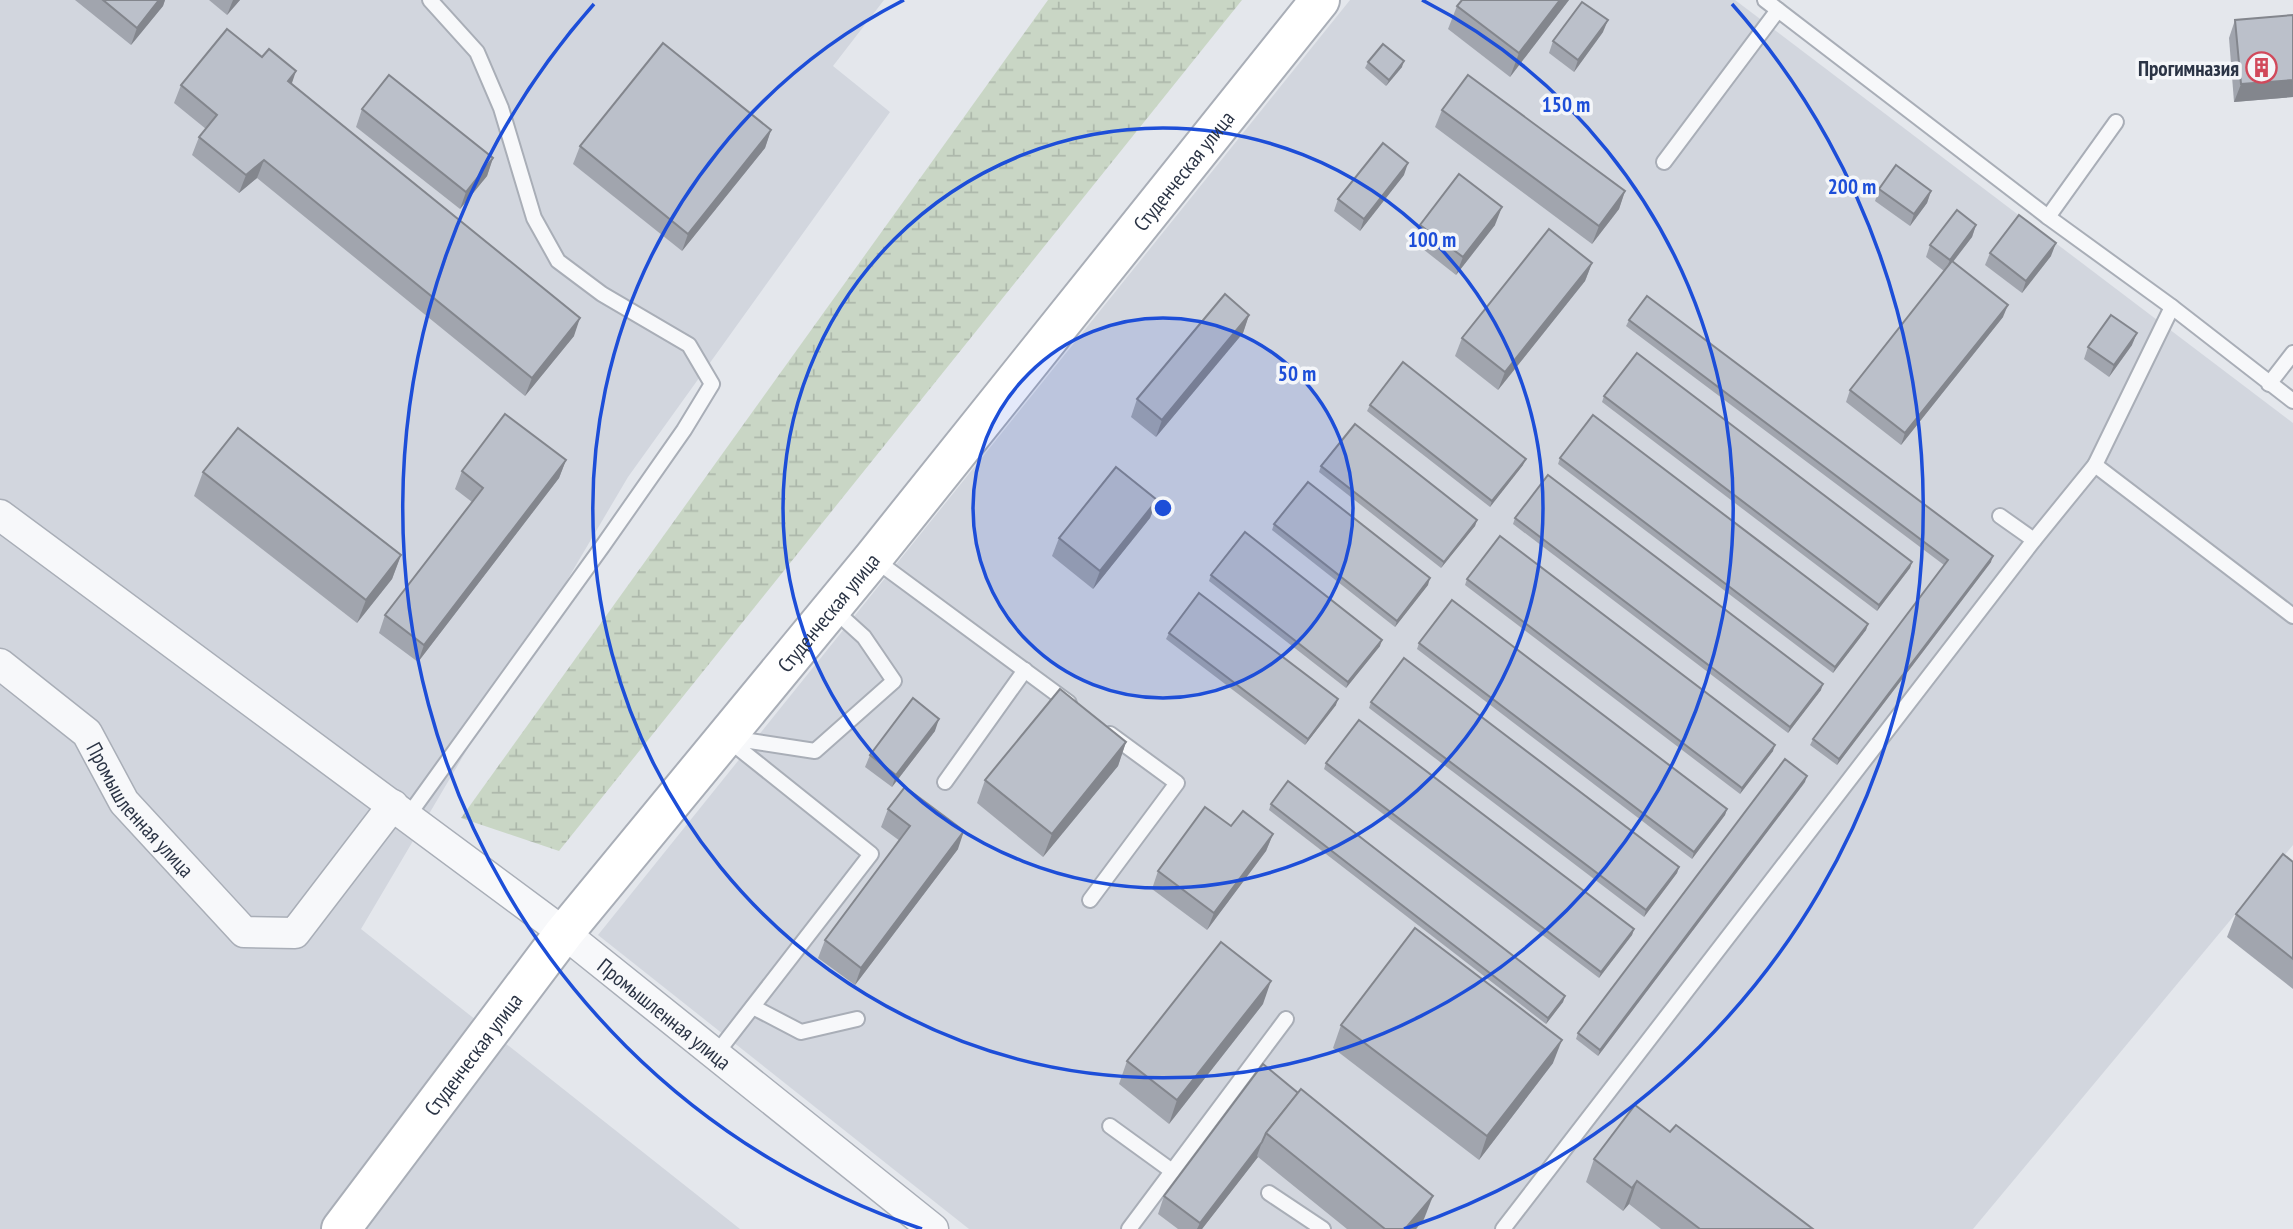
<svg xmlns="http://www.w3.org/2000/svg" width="2293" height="1229" font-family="'PT Sans Narrow',sans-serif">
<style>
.built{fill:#d2d6de}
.wetland{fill:url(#wetland-marsh)}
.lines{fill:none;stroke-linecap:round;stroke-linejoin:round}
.service-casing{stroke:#a9aeb7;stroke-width:18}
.minor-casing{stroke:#a9aeb7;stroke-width:33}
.secondary-casing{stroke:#a9aeb7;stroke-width:42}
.service{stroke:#f7f8fa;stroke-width:14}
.minor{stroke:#f7f8fa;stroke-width:30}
.secondary{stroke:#fff;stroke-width:38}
.wall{fill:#a1a5ae}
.shaded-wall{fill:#83868d}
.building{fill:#bbc0ca;stroke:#83868d;stroke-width:2}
.ring{fill:none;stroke:#1d4ed8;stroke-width:3.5}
.labels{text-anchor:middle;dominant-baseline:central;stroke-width:7;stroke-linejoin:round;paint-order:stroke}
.poi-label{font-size:21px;font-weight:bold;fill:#2b3445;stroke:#f4f6f9;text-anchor:end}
.street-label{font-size:21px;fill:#2b3445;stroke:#f4f6f9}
.centre{fill:#1d4ed8;stroke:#f4f6f9;stroke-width:3.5}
.ring-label{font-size:21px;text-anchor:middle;font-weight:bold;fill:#1d4ed8;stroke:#f4f6f9;stroke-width:7;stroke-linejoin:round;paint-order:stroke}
</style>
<defs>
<pattern id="wetland-marsh" width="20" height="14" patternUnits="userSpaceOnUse" patternTransform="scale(1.75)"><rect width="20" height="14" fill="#c9d6c5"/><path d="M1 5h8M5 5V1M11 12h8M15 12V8" fill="none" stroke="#adb8ab"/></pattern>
</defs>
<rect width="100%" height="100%" fill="#e4e7ec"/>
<g class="built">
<path d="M 0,0 L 884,0 L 833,66 L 890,112 L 628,477 L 361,929 L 740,1229 L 0,1229 Z"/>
<path d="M 1350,0 L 1735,0 L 2293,423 L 2293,845 L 1973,1229 L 969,1229 L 598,935 Z"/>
</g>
<path class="wetland" d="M 1048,0 L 1242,0 L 559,851 L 461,818 Z"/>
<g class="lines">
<defs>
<g id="service">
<path d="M 1765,0 L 2048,217 L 2172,307 L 2293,401"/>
<path d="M 1664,162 L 1778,10"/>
<path d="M 2048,217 L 2116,122"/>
<path d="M 2172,307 L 2095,465 L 2293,616"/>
<path d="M 2269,384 L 2293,353"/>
<path d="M 2000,516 L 2034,540"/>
<path d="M 874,559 L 1069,703"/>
<path d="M 730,738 L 815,751 L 894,681 L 864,637 L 832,608"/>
<path d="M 945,782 L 1025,670"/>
<path d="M 408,816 L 602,547 L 684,430 L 712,384 L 689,345 L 602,294 L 558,261 L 534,218 L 501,108 L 477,52 L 430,0"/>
<path d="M 1090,900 L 1177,783 L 1110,734"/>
<path d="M 753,1007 L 801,1032 L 857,1019"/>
<path d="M 716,1054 L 871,854 L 726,738"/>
<path d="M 1110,1126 L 1172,1171"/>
<path d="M 1269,1193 L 1323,1229"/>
<path d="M 1129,1229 L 1286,1019"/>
<path d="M 1503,1229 L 2034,540 L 2095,465"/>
</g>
<g id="minor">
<path id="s1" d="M 0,515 L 564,933 L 933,1229"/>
<path id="s2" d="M 0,664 L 87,733 L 124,802 L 244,932 L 295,933 L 393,805"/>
</g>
<g id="secondary">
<path id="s3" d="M 341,1229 L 564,933 L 873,558 L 1320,0"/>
</g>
</defs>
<use href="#service" class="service-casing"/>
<use href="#minor" class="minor-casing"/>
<use href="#secondary" class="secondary-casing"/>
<use href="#service" class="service"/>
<use href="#minor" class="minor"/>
<use href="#secondary" class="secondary"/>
</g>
<g class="wall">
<path d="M 75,0 L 165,0 L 163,6 L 131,45 Z"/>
<path d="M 209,0 L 240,0 L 227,15 Z"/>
<path d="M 1569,0 L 1510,77 L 1448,29 L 1457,6 Z"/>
<path d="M 2293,15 L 2293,97 L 2234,102 L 2229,38 L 2235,20 Z"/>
<path d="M 1603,32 L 1574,72 L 1549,53 L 1553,41 Z"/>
<path d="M 1368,62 L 1402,67 L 1386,86 L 1365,68 Z"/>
<path d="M 291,84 L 574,336 L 525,396 L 257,178 L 239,193 L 192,155 L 199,137 L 206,129 L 174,103 L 181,85 Z"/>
<path d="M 362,109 L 493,158 L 487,176 L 460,209 L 356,127 Z"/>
<path d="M 1442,110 L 1625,191 L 1619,209 L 1592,244 L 1435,127 Z"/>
<path d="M 771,130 L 765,148 L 682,251 L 573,164 L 580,146 Z"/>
<path d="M 1404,175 L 1360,231 L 1334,211 L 1338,199 Z"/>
<path d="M 1879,189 L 1931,191 L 1927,203 L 1910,226 L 1875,201 Z"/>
<path d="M 1420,225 L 1495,225 L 1456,275 L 1414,242 Z"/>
<path d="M 1976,225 L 1972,237 L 1953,262 L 2003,317 L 1901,445 L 1846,402 L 1850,390 L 1944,271 L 1926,257 L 1930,245 Z"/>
<path d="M 1990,253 L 2051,256 L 2022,293 L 1985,265 Z"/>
<path d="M 1592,263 L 1585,281 L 1498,390 L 1455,356 L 1462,338 Z"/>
<path d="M 1249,315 L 1243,333 L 1156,437 L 1131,417 L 1137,399 Z"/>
<path d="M 1629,320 L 1991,562 L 1837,765 L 1810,745 L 1813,739 L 1944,565 L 1626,326 Z"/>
<path d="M 2132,345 L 2109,377 L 2084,359 L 2088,347 Z"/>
<path d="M 1604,396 L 1912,562 L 1910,568 L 1877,611 L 1602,402 Z"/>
<path d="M 1370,405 L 1523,465 L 1490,507 L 1367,411 Z"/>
<path d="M 1560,458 L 1868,624 L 1866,630 L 1833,673 L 1558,464 Z"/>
<path d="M 566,460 L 559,478 L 418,662 L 379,633 L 385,615 L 472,502 L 455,489 L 462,471 Z"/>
<path d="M 1321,466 L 1477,520 L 1475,526 L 1441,568 L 1319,472 Z"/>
<path d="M 203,472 L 401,555 L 392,579 L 357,623 L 194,496 Z"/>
<path d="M 1157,500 L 1150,518 L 1093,589 L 1052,556 L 1059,538 Z"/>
<path d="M 1515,518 L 1821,690 L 1788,733 L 1513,524 Z"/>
<path d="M 1274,524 L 1428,585 L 1395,627 L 1272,530 Z"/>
<path d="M 1211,575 L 1380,646 L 1346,688 L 1209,581 Z"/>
<path d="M 1467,579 L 1773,751 L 1740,794 L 1465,585 Z"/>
<path d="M 1169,633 L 1336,705 L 1305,745 L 1166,639 Z"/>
<path d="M 1419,643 L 1727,809 L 1725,815 L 1692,859 L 1417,649 Z"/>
<path d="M 1371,702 L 1679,867 L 1677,873 L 1644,917 L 1369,708 Z"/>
<path d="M 935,731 L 892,787 L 865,767 L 870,755 Z"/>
<path d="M 1126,742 L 1118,766 L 1043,857 L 977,803 L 985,780 Z"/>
<path d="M 1326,763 L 1634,929 L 1632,935 L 1599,978 L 1324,769 Z"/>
<path d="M 1805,782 L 1598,1056 L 1576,1039 L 1578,1033 Z"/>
<path d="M 1271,804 L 1565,996 L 1563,1002 L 1546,1024 L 1269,810 Z"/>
<path d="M 888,809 L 958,849 L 855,985 L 818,958 L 825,940 L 900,841 L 881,827 Z"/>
<path d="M 1231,826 L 1273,834 L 1266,851 L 1207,930 L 1152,889 L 1158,871 Z"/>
<path d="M 2293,862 L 2293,989 L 2227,937 L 2236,914 Z"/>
<path d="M 1263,1004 L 1169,1124 L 1119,1084 L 1127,1061 Z"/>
<path d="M 1341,1025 L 1553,1063 L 1479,1160 L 1333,1048 Z"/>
<path d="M 1263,1064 L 1424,1219 L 1416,1229 L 1347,1229 L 1258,1157 L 1202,1229 L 1178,1229 L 1158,1214 L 1164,1196 Z"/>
<path d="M 1594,1159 L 1813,1229 L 1661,1229 L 1629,1204 L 1623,1211 L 1586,1182 Z"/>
</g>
<g class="shaded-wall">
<path d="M 159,0 L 165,0 L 163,6 L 131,45 L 137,28 Z"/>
<path d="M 233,0 L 240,0 L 227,15 Z"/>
<path d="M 1560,0 L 1569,0 L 1510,77 L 1519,53 Z"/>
<path d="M 1608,20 L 1603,32 L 1574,72 L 1578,60 Z"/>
<path d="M 1404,61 L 1402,67 L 1386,86 L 1389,80 Z"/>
<path d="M 296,71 L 290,89 L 288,81 Z"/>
<path d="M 2293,80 L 2293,97 L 2234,102 L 2241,84 Z"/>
<path d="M 771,130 L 765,148 L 682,251 L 688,234 Z"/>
<path d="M 493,158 L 487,176 L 460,209 L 466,192 Z"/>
<path d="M 264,160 L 257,178 L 239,193 L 246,175 Z"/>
<path d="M 1408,163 L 1404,175 L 1360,231 L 1364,219 Z"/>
<path d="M 1625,191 L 1619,209 L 1592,244 L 1599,226 Z"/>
<path d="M 1931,191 L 1927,203 L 1910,226 L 1914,214 Z"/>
<path d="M 1502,207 L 1495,225 L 1456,275 L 1463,257 Z"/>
<path d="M 1976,225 L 1972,237 L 1945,272 L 1950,260 Z"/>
<path d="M 2056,243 L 2051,256 L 2022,293 L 2026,281 Z"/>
<path d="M 1592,263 L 1585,281 L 1498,390 L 1505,372 Z"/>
<path d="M 2008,305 L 2003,317 L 1901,445 L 1905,433 Z"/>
<path d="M 1249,315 L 1243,333 L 1156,437 L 1162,420 Z"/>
<path d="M 580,318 L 574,336 L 525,396 L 532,378 Z"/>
<path d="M 2137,333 L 2132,345 L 2109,377 L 2114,365 Z"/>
<path d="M 1526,459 L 1523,465 L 1490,507 L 1492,501 Z"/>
<path d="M 566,460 L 559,478 L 418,662 L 424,645 Z"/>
<path d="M 1157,500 L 1150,518 L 1093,589 L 1100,571 Z"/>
<path d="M 1477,520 L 1475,526 L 1441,568 L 1444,562 Z"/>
<path d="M 401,555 L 392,579 L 357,623 L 366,600 Z"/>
<path d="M 1993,556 L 1991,562 L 1837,765 L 1839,759 Z"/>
<path d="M 1912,562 L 1910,568 L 1877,611 L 1879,605 Z"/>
<path d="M 1430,578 L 1428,585 L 1395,627 L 1397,621 Z"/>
<path d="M 1868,624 L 1866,630 L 1833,673 L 1835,667 Z"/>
<path d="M 1382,640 L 1380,646 L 1346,688 L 1348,682 Z"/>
<path d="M 1823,684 L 1821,690 L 1788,733 L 1790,727 Z"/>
<path d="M 1338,699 L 1336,705 L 1305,745 L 1308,739 Z"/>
<path d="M 939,719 L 935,731 L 892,787 L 896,775 Z"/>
<path d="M 1126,742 L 1118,766 L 1043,857 L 1052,834 Z"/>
<path d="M 1775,745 L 1773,751 L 1740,794 L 1742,788 Z"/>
<path d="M 1807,776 L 1805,782 L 1598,1056 L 1600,1050 Z"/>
<path d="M 1727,809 L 1725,815 L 1692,859 L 1694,852 Z"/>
<path d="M 964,831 L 958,849 L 855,985 L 861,968 Z"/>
<path d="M 1273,834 L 1266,851 L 1207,930 L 1214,913 Z"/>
<path d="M 1679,867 L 1677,873 L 1644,917 L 1646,910 Z"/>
<path d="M 1634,929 L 1632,935 L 1599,978 L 1601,972 Z"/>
<path d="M 1271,981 L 1263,1004 L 1169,1124 L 1177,1100 Z"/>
<path d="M 1565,996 L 1563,1002 L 1546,1024 L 1548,1018 Z"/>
<path d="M 1562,1040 L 1553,1063 L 1479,1160 L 1487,1136 Z"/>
<path d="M 1262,1142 L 1257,1156 L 1258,1157 L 1202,1229 L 1197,1229 L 1200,1223 Z"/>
<path d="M 1637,1181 L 1629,1204 L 1623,1211 L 1632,1188 Z"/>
<path d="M 1433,1196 L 1424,1219 L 1416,1229 L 1405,1229 Z"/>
</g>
<g class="building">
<path d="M 103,0 L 159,0 L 137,28 Z"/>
<path d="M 1462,0 L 1560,0 L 1519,53 L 1457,6 Z"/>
<path d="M 1582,2 L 1608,20 L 1578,60 L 1553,41 Z"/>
<path d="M 2293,15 L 2293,80 L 2241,84 L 2235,20 Z"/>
<path d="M 227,29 L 262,57 L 269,49 L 296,71 L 288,81 L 580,318 L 532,378 L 264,160 L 246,175 L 199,137 L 217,115 L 181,85 Z"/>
<path d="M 663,43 L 771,130 L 688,234 L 580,146 Z"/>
<path d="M 1383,44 L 1404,61 L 1389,80 L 1368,62 Z"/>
<path d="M 389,75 L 493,158 L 466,192 L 362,109 Z"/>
<path d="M 1468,75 L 1625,191 L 1599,226 L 1442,110 Z"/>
<path d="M 1383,143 L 1408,163 L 1364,219 L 1338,199 Z"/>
<path d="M 1896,165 L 1931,191 L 1914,214 L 1879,189 Z"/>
<path d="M 1459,174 L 1502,207 L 1463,257 L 1420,225 Z"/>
<path d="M 1957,210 L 1976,225 L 1950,260 L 1930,245 Z"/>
<path d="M 2019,215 L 2056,243 L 2026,281 L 1990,253 Z"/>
<path d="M 1549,229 L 1592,263 L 1505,372 L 1462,338 Z"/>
<path d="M 1952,261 L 2008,305 L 1905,433 L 1850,390 Z"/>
<path d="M 1225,294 L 1249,315 L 1162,420 L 1137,399 Z"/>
<path d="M 1647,296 L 1993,556 L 1839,759 L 1813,739 L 1948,560 L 1629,320 Z"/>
<path d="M 2111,315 L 2137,333 L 2114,365 L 2088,347 Z"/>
<path d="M 1637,353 L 1912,562 L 1879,605 L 1604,396 Z"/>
<path d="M 1403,362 L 1526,459 L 1492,501 L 1370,405 Z"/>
<path d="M 505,414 L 566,460 L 424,645 L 385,615 L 483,488 L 462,471 Z"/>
<path d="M 1593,415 L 1868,624 L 1835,667 L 1560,458 Z"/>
<path d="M 1355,424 L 1477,520 L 1444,562 L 1321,466 Z"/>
<path d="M 238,428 L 401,555 L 366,600 L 203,472 Z"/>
<path d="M 1116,467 L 1157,500 L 1100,571 L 1059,538 Z"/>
<path d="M 1548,475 L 1823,684 L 1790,727 L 1515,518 Z"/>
<path d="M 1308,482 L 1430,578 L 1397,621 L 1274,524 Z"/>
<path d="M 1245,532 L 1382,640 L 1348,682 L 1211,575 Z"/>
<path d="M 1500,536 L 1775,745 L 1742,788 L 1467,579 Z"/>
<path d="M 1199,593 L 1338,699 L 1308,739 L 1169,633 Z"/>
<path d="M 1452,600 L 1727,809 L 1694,852 L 1419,643 Z"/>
<path d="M 1404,658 L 1679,867 L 1646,910 L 1371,702 Z"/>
<path d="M 1060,689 L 1126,742 L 1052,834 L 985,780 Z"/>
<path d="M 913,698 L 939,719 L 896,775 L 870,755 Z"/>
<path d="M 1359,720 L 1634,929 L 1601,972 L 1326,763 Z"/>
<path d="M 1785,759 L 1807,776 L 1600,1050 L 1578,1033 Z"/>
<path d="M 1288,781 L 1565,996 L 1548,1018 L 1271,804 Z"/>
<path d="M 905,787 L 964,831 L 861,968 L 825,940 L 910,826 L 888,809 Z"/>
<path d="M 1205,807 L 1231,826 L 1243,811 L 1273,834 L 1214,913 L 1158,871 Z"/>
<path d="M 2283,854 L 2293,862 L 2293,959 L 2236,914 Z"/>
<path d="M 1415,928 L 1562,1040 L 1487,1136 L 1341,1025 Z"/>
<path d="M 1221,942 L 1271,981 L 1177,1100 L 1127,1061 Z"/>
<path d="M 1263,1064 L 1298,1093 L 1266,1133 L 1262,1142 L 1200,1223 L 1164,1196 Z"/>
<path d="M 1301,1089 L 1433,1196 L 1405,1229 L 1385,1229 L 1266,1133 Z"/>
<path d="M 1635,1105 L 1670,1132 L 1676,1125 L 1813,1229 L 1700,1229 L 1637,1181 L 1632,1188 L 1594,1159 Z"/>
</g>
<circle cx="1163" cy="508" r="190" fill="#1d4ed8" fill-opacity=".12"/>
<g class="ring">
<circle cx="1163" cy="508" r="190"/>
<circle cx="1163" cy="508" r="380"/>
<path d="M1422 0A570 570 0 1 1 904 0"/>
<path d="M922 1229A760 760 0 0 1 594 4M1732 4A760 760 0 0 1 1404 1229"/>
</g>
<defs>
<symbol id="building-ring" viewBox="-11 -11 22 22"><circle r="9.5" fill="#f4f6f9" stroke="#d1495b" stroke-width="1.5"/><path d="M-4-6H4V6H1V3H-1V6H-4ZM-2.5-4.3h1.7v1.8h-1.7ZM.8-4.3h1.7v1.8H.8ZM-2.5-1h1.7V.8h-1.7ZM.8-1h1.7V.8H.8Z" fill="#d1495b"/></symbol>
</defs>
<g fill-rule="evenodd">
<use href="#building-ring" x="2244" y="50" width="35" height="35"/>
</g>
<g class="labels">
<g class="poi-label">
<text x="2239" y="68">Прогимназия</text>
</g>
<g class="street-label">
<text stroke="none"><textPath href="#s3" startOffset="1353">Студенческая улица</textPath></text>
<text stroke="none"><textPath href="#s3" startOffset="786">Студенческая улица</textPath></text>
<text stroke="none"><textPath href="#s2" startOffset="205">Промышленная улица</textPath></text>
<text stroke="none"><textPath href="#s1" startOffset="831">Промышленная улица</textPath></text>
<text stroke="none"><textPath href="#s3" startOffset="219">Студенческая улица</textPath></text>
</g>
</g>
<circle cx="1163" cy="508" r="10" class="centre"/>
<g class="ring-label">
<text x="1566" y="112">150 m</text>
<text x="1852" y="194">200 m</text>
<text x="1432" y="247">100 m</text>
<text x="1297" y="381">50 m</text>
</g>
</svg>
